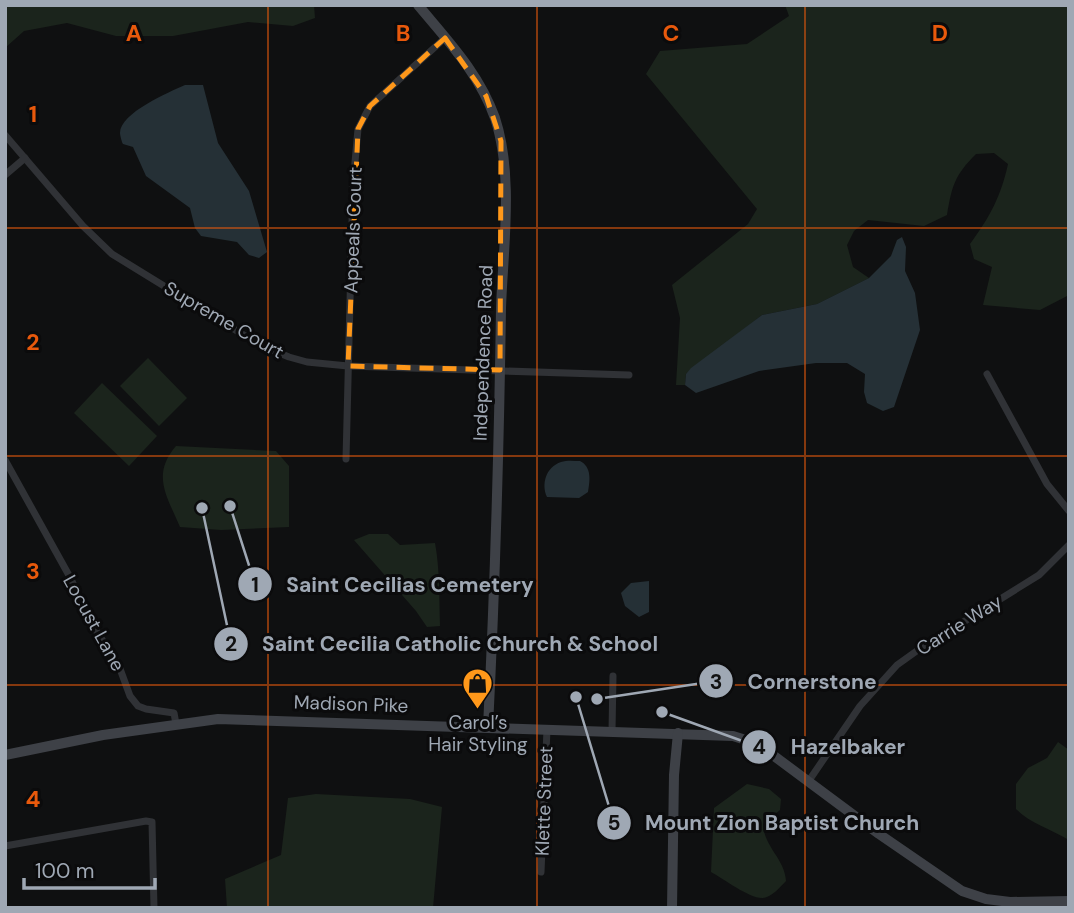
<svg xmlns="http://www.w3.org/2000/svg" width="1074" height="913" font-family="'DM Sans',sans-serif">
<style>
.green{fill:#1b241c}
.water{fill:#253036}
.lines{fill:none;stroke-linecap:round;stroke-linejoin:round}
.street{stroke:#303236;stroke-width:7}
.secondary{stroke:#3e4147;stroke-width:10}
.marked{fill:none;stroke:#ff981a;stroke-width:5;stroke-dasharray:14 9;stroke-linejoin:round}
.grid{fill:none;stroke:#e8590c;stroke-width:2;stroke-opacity:0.55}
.labels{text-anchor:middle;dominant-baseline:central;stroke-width:6;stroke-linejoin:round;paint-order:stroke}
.street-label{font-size:19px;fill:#9fa8b4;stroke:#0b0b0c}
.poi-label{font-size:19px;fill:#9fa8b4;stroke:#0b0b0c}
.grid-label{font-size:23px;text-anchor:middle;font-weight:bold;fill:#e8590c;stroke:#0b0b0c;stroke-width:6;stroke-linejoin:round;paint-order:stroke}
.leader{fill:none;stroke:#9fa8b4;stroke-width:2.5}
.callout-dot{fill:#9fa8b4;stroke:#0b0b0c;stroke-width:2.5}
.mark-label{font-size:21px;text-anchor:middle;font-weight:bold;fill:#111}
.callout-label{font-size:21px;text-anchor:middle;font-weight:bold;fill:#9fa8b4;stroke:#0b0b0c;stroke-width:6;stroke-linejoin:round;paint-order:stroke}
</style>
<rect width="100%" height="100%" fill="#0f1011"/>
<g class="green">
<path d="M 5,5 L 314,5 L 315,18 L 293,26 L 248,22 L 173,36 L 116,36 L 67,23 L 24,31 L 5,48 Z"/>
<path d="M 785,5 L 1069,5 L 1069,295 L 1040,310 L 983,305 L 992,267 L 974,259 L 970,244 C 990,217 1001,196 1008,164 L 994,153 L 976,154 C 955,175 952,185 947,215 L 924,226 L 868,220 L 854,231 L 847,245 L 853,267 L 869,278 L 817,304 L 762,315 L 686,374 L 685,385 L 676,385 L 680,318 L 672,285 L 748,224 L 757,209 L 646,74 L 660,51 L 747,44 L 789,16 Z"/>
<path d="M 148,358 L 187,398 L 159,426 L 120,386 Z"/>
<path d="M 102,383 L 157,436 L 129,466 L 74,413 Z"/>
<path d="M 176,446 L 276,451 L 289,466 L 289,527 L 221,530 L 180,527 C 167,496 151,475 176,446 Z"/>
<path d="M 369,534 L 388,534 L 400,545 L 435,543 C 440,570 439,598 440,626 L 427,627 L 416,611 L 354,540 Z"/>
<path d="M 1058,742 L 1069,750 L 1069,840 C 1051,829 1031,824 1016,809 L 1016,784 L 1028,768 L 1047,758 Z"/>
<path d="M 747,784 L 769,789 L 781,799 L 780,810 L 763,824 C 764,847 785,859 786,881 C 780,887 772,897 763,898 C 750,899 724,879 711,872 L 714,808 Z"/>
<path d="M 316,794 L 410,799 L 442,807 L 433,908 L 227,908 L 225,879 L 281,855 L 288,798 Z"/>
</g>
<g class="water">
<path d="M 185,85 L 203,85 L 218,143 L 249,191 L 267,252 L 259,258 L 249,255 L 237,242 L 201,236 L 195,228 L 190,208 L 146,176 L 133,147 L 123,144 C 122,143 120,135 120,133 C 120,113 169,92 185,85 Z"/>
<path d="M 902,237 L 906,247 L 905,271 L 915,293 L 920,330 L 894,407 L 883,411 L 867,403 L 864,392 L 865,374 L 847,363 L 816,363 L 759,371 L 696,393 L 685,385 L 686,374 L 691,368 L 762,315 L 817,304 L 869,278 L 891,256 L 897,240 Z"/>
<path d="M 580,461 C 592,467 590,481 588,492 L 579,498 L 547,497 C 541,484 546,467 561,462 C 567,460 574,461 580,461 Z"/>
<path d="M 649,581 L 649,612 L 639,617 L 625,606 L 621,593 L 631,583 Z"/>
</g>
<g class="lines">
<g class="street">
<path d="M 5,135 L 83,226 L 112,254 L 260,345 L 289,357 L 307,362 L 348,366 L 629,375"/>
<path d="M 5,175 L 25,158"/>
<path d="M 987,374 L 1047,484 L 1069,511"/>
<path d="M 346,459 L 353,184 L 358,129 L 370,106 L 445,38"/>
<path d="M 5,460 L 71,579 L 88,618 L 119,666 L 130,696 L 138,706 L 146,709 L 174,713 L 176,724"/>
<path d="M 612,731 L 613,676"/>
<path d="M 808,782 L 860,706 L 897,665 L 918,650 L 1039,575 L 1069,545"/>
<path d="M 5,846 L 146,821 L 152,822 L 154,908"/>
<path d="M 541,872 L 547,729"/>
</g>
<g class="secondary">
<path d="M 418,5 C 448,41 479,73 495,118 C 514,176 503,248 501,308 C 499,448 495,587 488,727"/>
<path d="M 5,755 L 103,735 L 218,719 L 733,736 L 749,741 L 766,750 L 879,834 L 962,891 L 986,899 L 1010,902 L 1069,901"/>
<path d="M 672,908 L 674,775 L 678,733"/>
</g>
</g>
<path class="marked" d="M 445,38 L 486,96 L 501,141 L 500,370 L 348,366 L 358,129 L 370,106 Z"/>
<path class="grid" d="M 268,5 L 268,908M 537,5 L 537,908M 805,5 L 805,908M 5,228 L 1069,228M 5,456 L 1069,456M 5,685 L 1069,685"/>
<defs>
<symbol id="shop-pin" viewBox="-11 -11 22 30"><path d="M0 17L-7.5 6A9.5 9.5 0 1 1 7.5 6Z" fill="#ff981a" stroke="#0b0b0c"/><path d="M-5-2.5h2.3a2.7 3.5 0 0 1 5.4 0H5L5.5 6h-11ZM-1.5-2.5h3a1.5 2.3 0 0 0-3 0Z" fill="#111"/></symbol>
</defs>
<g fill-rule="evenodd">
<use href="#shop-pin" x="460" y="666" width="35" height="47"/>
</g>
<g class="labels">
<g class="street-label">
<text transform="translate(353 230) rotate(-88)">Appeals Court</text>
<text transform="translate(224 320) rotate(30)">Supreme Court</text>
<text transform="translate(483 353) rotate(-88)">Independence Road</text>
<text transform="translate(94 623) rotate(61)">Locust Lane</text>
<text transform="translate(959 625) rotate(-32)">Carrie Way</text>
<text transform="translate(351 704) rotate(2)">Madison Pike</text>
<text transform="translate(544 801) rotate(-88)">Klette Street</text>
</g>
<g class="poi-label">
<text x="478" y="722">Carol’s<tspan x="478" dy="22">Hair Styling</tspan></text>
</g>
</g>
<g class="grid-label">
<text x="134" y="41">A</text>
<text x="403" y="41">B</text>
<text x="671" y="41">C</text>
<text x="940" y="41">D</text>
<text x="33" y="122">1</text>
<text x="33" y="350">2</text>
<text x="33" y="579">3</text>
<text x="33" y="807">4</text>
</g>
<path class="leader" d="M230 506L255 584M202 508L231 644M597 699L716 681M662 712L759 747M576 697L614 823"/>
<g class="callout-dot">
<circle cx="230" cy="506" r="7"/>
<circle cx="202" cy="508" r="7"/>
<circle cx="597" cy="699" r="7"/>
<circle cx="662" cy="712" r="7"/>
<circle cx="576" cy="697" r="7"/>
<circle cx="255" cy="584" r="18"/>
<circle cx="231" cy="644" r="18"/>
<circle cx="716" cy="681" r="18"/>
<circle cx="759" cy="747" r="18"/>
<circle cx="614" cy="823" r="18"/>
</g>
<g class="mark-label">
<text x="255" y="592">1</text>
<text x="231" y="651">2</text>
<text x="716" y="689">3</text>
<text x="759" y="754">4</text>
<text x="614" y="830">5</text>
</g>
<g class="callout-label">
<text x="410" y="592">Saint Cecilias Cemetery</text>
<text x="460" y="651">Saint Cecilia Catholic Church &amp; School</text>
<text x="812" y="689">Cornerstone</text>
<text x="848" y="754">Hazelbaker</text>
<text x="782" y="830">Mount Zion Baptist Church</text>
</g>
<rect width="1074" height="913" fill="none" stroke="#9fa8b4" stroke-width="14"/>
<path d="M24 878v10h131v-10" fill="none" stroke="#9fa8b4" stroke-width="3.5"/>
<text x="35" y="878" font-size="21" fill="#9fa8b4" stroke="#0b0b0c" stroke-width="5" paint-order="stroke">100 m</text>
</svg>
